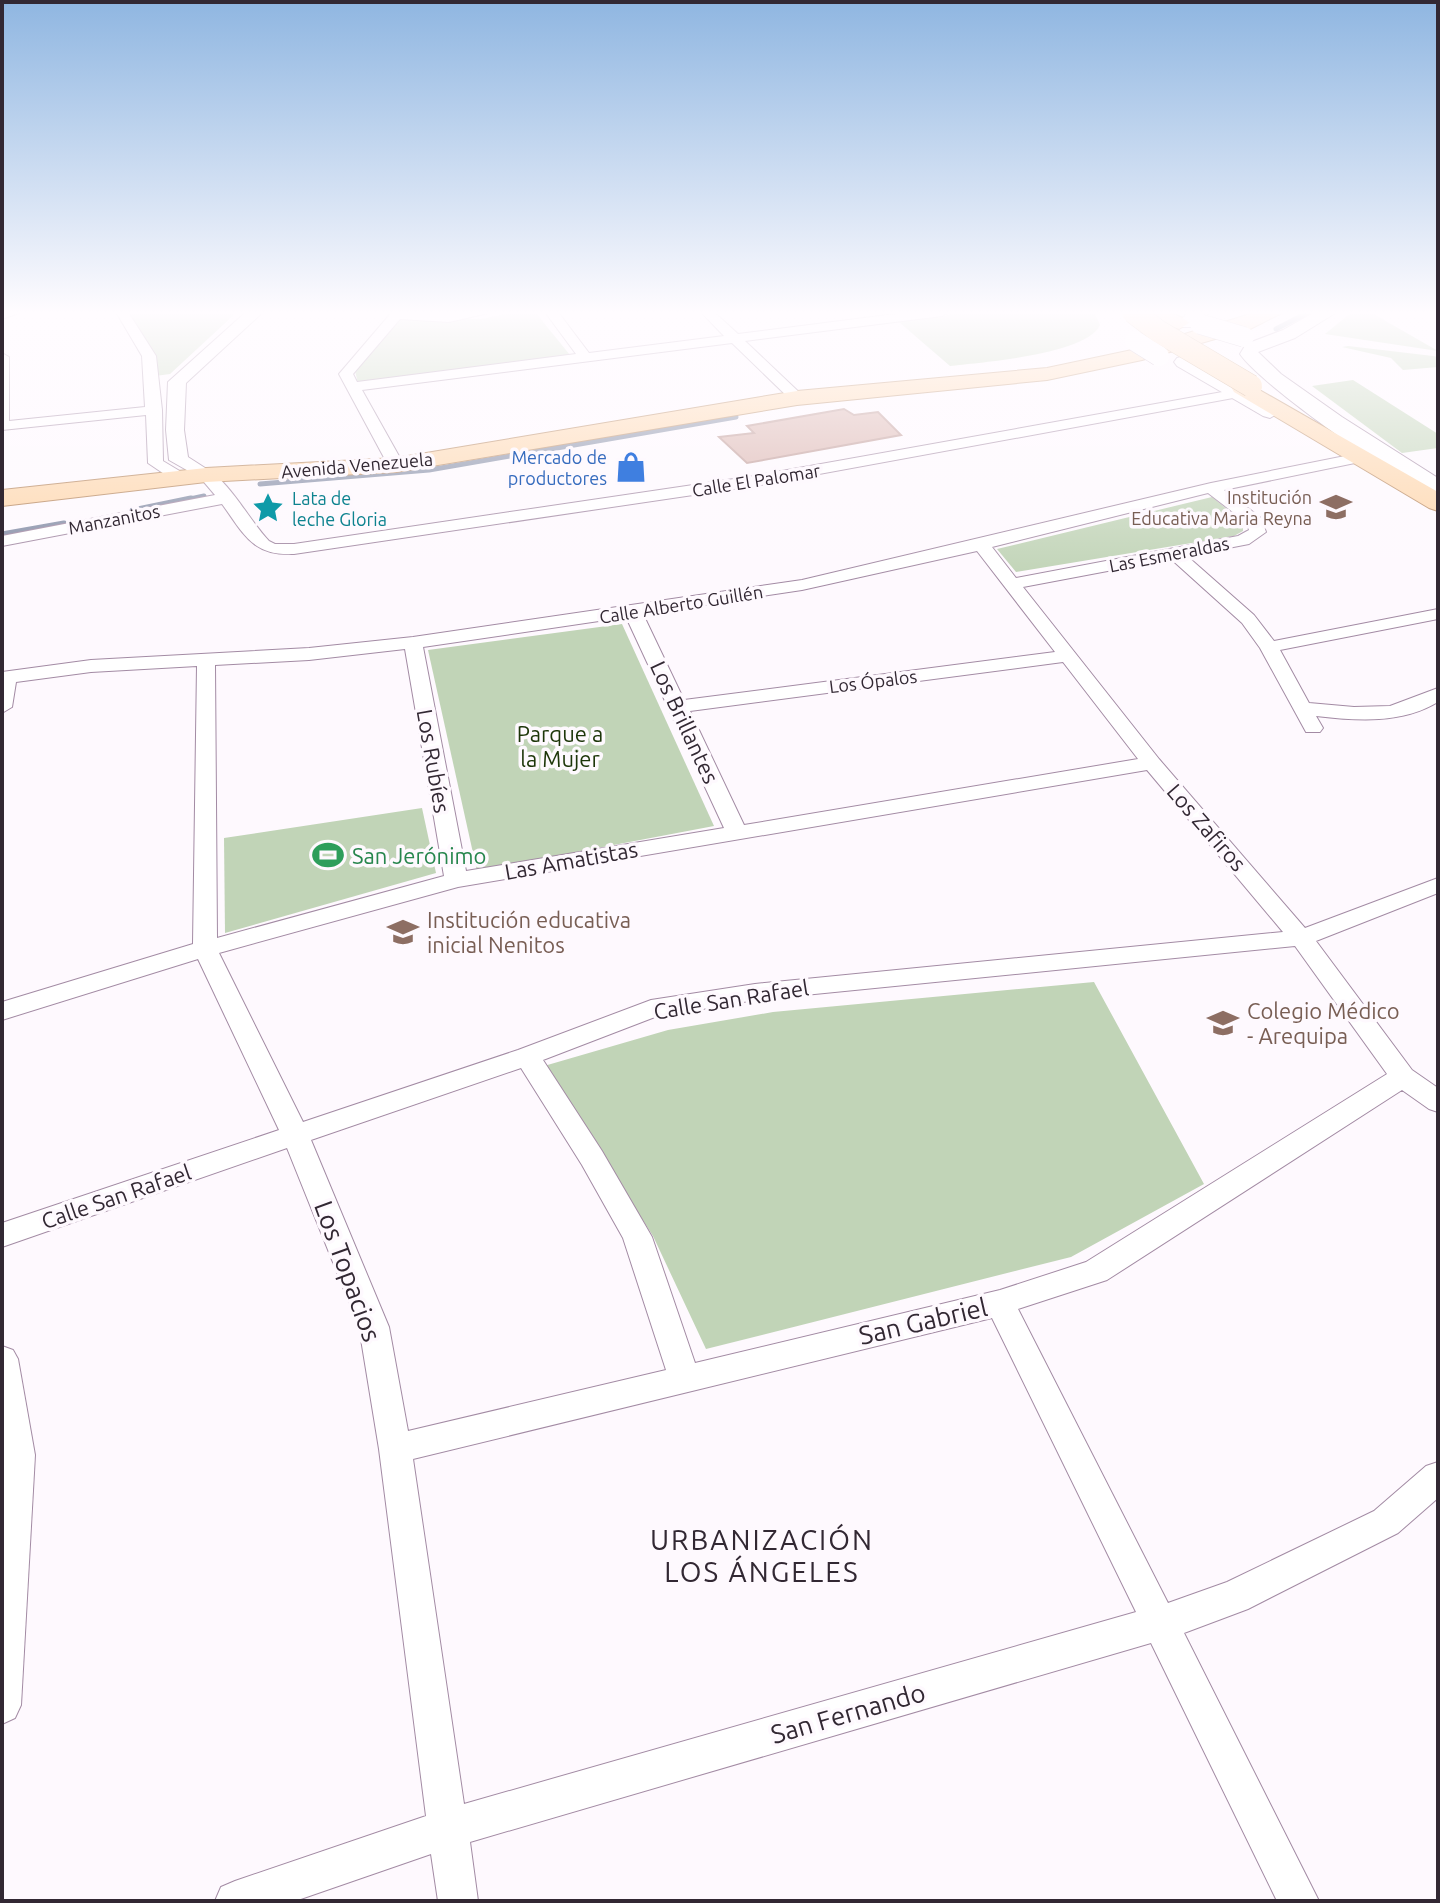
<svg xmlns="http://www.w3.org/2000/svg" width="1440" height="1903" font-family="Ubuntu,sans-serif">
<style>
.green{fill:#c1d4b7}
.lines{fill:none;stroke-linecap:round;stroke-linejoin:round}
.stream-far1{stroke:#858ea6;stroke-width:5}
.stream{stroke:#858ea6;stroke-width:7}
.building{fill:#dab3ad;stroke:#bd9792;stroke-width:2}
.minor-casing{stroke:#a38ba4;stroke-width:2}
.tertiary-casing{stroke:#a38ba4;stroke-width:2}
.secondary-casing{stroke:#a38ba4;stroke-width:2}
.primary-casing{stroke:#b6875d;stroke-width:2}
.minor{fill:#fff;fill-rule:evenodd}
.tertiary{fill:#fff;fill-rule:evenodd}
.secondary{fill:#fff;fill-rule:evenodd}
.primary{fill:#fed6ab;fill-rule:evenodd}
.secondary-bridge-casing{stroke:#a38ba4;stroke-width:21;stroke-linecap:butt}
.primary-bridge-casing{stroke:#b6875d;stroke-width:23;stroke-linecap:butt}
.secondary-bridge{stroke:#fff;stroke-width:20}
.primary-bridge{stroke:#fed6ab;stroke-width:22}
.labels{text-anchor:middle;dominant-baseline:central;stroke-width:7;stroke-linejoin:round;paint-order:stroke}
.far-shop-label{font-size:18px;fill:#366cbe;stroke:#fef9fe;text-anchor:end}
.far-street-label{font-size:18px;fill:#322833;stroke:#fef9fe}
.far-education-label{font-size:18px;fill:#785e54;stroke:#fef9fe;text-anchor:end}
.far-culture-label{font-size:18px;fill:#0d838f;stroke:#fef9fe;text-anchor:start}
.street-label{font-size:22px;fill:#322833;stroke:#fef9fe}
.park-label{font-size:22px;fill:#1d3609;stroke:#fef9fe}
.leisure-label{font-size:22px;fill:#27864d;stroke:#fef9fe;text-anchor:start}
.education-label{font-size:22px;fill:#785e54;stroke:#fef9fe;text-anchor:start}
.near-street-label{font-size:26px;fill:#322833;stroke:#fef9fe}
.near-neighbourhood-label{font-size:28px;letter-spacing:2px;fill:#322833;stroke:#fef9fe}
</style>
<rect width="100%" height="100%" fill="#fef9fe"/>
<g class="green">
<path d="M 118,312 L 237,312 L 170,374 L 155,376 L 154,352 Z"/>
<path d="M 516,312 L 535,312 L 570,355 L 358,383 L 355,371 L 396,319 L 481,319 Z"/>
<path d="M 970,312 L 1094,312 L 1100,325 C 1086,355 982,362 950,366 L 899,322 Z"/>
<path d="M 1352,312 L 1370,312 L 1438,351 L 1325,334 Z"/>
<path d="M 1348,346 L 1433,356 L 1438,357 L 1438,367 L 1403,370 L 1391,358 L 1342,347 Z"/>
<path d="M 1353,380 L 1438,434 L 1438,448 L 1402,453 L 1312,386 Z"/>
<path d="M 1212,497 L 1243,522 L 1243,531 L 1234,536 L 1016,572 L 997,549 Z"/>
<path d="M 622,624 L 714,826 L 477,871 L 428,650 Z"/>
<path d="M 422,808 L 436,873 L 225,933 L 224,838 Z"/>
<path d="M 1094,982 L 1204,1184 L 1071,1257 L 706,1349 L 653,1236 L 544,1066 L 668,1030 L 773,1012 Z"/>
</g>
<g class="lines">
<g class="stream-far1">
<path d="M 1276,329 L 1309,312"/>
<path d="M 260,484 L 429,470 L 736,417"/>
<path d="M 181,501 L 204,496"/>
</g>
<g class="stream">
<path d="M 133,511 L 191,499"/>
<path d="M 2,535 L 64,524"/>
</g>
</g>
<path class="building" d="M 844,409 L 854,415 L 878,412 L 901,435 L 747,463 L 719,437 L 754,433 L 747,426 Z"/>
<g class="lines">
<defs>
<g id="minor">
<path d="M 2,312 L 22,312 L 2,319 Z"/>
<path d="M 116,312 L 128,312 L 156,356 L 162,410 L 163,461 L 188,476 L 188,482 L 176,482 L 148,463 L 146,415 L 2,430 L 2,353 L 9,357 L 9,421 L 145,407 L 142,356 Z"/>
<path d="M 392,312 L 493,312 L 449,322 L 400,319 L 353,374 L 357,382 L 576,354 L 545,312 L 558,312 L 589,353 L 724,336 L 701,312 L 714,312 L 738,334 L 911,312 L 948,312 L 942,316 L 745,341 L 802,395 L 802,401 L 792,401 L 732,343 L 362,390 L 404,465 L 396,470 L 388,465 L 339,374 Z"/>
<path d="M 1239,389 L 1246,393 L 1244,396 L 754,486 L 294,554 C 252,556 244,534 222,504 L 2,546 L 2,536 L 215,495 L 198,475 L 206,470 C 227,477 251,523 269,541 L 275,544 L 294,544 L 754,476 Z"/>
<path d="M 1350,455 L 1358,460 L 1355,463 L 1224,490 L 1261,518 L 1266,532 L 1249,544 L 1187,556 L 1254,615 L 1274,641 L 1438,609 L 1438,619 L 1280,650 L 1309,703 L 1354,707 L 1390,706 L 1438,688 L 1438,702 C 1402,724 1357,721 1316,716 L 1323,728 L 1320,732 L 1306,732 L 1260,648 L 1242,623 L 1171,559 L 1023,587 L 1159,759 L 1305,928 L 1438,878 L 1438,893 L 1316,941 L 1412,1070 L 1438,1088 L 1438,1112 L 1429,1109 L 1402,1090 L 1107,1280 L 1018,1309 L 1168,1603 L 1227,1582 L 1374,1511 L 1426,1466 L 1438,1462 L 1438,1498 L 1398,1533 L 1248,1609 L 1184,1633 L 1319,1901 L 1277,1901 L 1151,1643 L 470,1842 L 478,1901 L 438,1901 L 431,1854 L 295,1901 L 215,1901 L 221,1887 L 235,1881 L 426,1816 L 379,1449 L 359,1327 L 287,1148 L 2,1247 L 2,1223 L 279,1130 L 198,959 L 2,1020 L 2,1002 L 193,944 L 197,666 L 91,672 L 16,682 L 12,707 L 2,713 L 2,672 L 91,660 L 309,648 L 413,637 L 802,580 L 1211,483 ZM 1208,493 L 1247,523 L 1249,530 L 1238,536 L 1016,578 L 992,547 ZM 977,551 L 1055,652 L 684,700 L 643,614 L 802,590 ZM 626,617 L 724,828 L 466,871 L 423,647 ZM 405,649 L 444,876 L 217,938 L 215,665 L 309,660 ZM 1063,662 L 1138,759 L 744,825 L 690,711 ZM 1147,770 L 1283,932 L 755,984 L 651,1000 L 518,1050 L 303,1122 L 219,953 L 458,887 ZM 1295,946 L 1387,1074 L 1086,1262 L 1000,1290 L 695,1363 L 652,1237 L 602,1151 L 543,1060 L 655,1017 L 755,1000 ZM 521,1068 L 582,1165 L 623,1238 L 666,1370 L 408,1431 L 389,1327 L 311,1140 ZM 992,1318 L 1136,1612 L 464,1804 L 413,1459 Z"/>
<path d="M 2,1346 L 13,1350 L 18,1359 L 35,1455 L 21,1705 L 15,1718 L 2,1724 Z"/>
</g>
<path id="tertiary" d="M 246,312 L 263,312 L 186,383 L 184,430 L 188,457 L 216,475 L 206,481 L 169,460 L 166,430 L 168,382 Z"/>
<g id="secondary">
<path d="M 1189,312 L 1210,312 L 1192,327 L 1180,327 L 1177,323 Z"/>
<path d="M 1315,312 L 1337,312 L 1295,338 L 1258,352 L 1281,374 L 1342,417 L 1438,478 L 1438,494 C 1402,485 1261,385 1240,354 L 1246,344 L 1283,330 Z"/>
<path d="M 1184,356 L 1277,408 L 1280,412 L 1270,418 L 1263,416 L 1177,366 L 1174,362 L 1177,358 Z"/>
</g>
<g id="primary">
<path d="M 1140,312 C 1158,312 1176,310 1189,323 L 1179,329 L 1143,316 Z"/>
<path d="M 1257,312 L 1284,312 L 1250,329 L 1142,360 L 1047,380 L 797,405 L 396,472 L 206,482 L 2,506 L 2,490 L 206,468 L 396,458 L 797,391 L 1047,368 L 1132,350 Z"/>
<path d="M 1242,380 L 1438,492 L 1438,511 L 1429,508 L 1234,392 L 1231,387 L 1234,382 Z"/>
</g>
</defs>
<use href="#minor" class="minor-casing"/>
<use href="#tertiary" class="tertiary-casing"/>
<use href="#secondary" class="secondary-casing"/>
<use href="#primary" class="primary-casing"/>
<use href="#minor" class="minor"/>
<use href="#tertiary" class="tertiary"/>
<use href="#secondary" class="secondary"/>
<use href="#primary" class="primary"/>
<defs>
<g id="secondary-bridge">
<path d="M 1200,324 L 1244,337"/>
<path d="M 1135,341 L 1159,356"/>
</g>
<path id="primary-bridge" d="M 1133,312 L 1158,331 L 1251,386"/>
</defs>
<use href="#secondary-bridge" class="secondary-bridge-casing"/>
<use href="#primary-bridge" class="primary-bridge-casing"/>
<use href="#secondary-bridge" class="secondary-bridge"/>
<use href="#primary-bridge" class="primary-bridge"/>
</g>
<linearGradient id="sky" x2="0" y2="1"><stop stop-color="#8fb6e1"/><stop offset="0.54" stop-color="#fffcff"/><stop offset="1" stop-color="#fffcff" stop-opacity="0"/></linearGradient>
<rect width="1440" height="579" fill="url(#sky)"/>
<defs>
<symbol id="shop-bare" viewBox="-9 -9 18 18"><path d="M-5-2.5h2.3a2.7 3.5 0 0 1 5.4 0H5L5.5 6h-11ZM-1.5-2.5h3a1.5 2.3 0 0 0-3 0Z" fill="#3f7fe0" stroke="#fef9fe" stroke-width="2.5" paint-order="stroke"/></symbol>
<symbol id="school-bare" viewBox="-9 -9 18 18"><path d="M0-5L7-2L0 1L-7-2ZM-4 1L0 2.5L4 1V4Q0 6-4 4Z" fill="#8d6e63" stroke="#fef9fe" stroke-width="2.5" paint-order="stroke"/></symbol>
<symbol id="sight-bare" viewBox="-9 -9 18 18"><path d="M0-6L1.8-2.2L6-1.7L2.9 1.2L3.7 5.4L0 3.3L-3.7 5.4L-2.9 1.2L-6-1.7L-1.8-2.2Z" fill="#0f9aa8" stroke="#fef9fe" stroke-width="2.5" paint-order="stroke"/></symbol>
<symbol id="stadium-bare" viewBox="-9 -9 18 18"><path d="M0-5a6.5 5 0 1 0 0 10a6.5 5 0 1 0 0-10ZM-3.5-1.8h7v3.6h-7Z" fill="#2e9e5b" stroke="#fef9fe" stroke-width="2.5" paint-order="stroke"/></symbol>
</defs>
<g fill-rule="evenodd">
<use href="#shop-bare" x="609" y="445" width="44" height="44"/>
<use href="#school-bare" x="1314" y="485" width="44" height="44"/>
<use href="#sight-bare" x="246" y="486" width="44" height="44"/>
<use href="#stadium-bare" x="306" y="833" width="44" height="44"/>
<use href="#school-bare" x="381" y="910" width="44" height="44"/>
<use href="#school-bare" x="1201" y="1001" width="44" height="44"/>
</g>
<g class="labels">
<g class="far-shop-label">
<text x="607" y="457">Mercado de<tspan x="607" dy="21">productores</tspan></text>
</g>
<g class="far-street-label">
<text transform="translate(357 465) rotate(-5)">Avenida Venezuela</text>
<text transform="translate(756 480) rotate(-9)">Calle El Palomar</text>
<text transform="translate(114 519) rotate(-11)">Manzanitos</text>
<text transform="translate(1169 554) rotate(-11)">Las Esmeraldas</text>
<text transform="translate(681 604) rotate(-9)">Calle Alberto Guillén</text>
<text transform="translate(873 681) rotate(-7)">Los Ópalos</text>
</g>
<g class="far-education-label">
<text x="1312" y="497">Institución<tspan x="1312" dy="21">Educativa Maria Reyna</tspan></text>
</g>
<g class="far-culture-label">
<text x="292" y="498">Lata de<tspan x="292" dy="21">leche Gloria</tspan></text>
</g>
<g class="street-label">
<text transform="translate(685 722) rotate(65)">Los Brillantes</text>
<text transform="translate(434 761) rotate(80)">Los Rubíes</text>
<text transform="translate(1207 827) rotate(49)">Los Zafiros</text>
<text transform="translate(571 860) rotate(-10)">Las Amatistas</text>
<text transform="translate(731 999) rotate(-9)">Calle San Rafael</text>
<text transform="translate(116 1196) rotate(-19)">Calle San Rafael</text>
</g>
<g class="park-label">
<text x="560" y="733">Parque a<tspan x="560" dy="25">la Mujer</tspan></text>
</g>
<g class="leisure-label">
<text x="352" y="855">San Jerónimo</text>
</g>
<g class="education-label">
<text x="427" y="919">Institución educativa<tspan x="427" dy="25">inicial Nenitos</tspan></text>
<text x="1247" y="1010">Colegio Médico<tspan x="1247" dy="25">- Arequipa</tspan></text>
</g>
<g class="near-street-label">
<text transform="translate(348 1271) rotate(70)">Los Topacios</text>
<text transform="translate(923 1321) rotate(-13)">San Gabriel</text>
<text transform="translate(848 1713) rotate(-16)">San Fernando</text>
</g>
<g class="near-neighbourhood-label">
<text x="762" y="1539">URBANIZACIÓN<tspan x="762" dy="32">LOS ÁNGELES</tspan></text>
</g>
</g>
<rect width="1440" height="1903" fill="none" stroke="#322833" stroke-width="8"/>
</svg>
